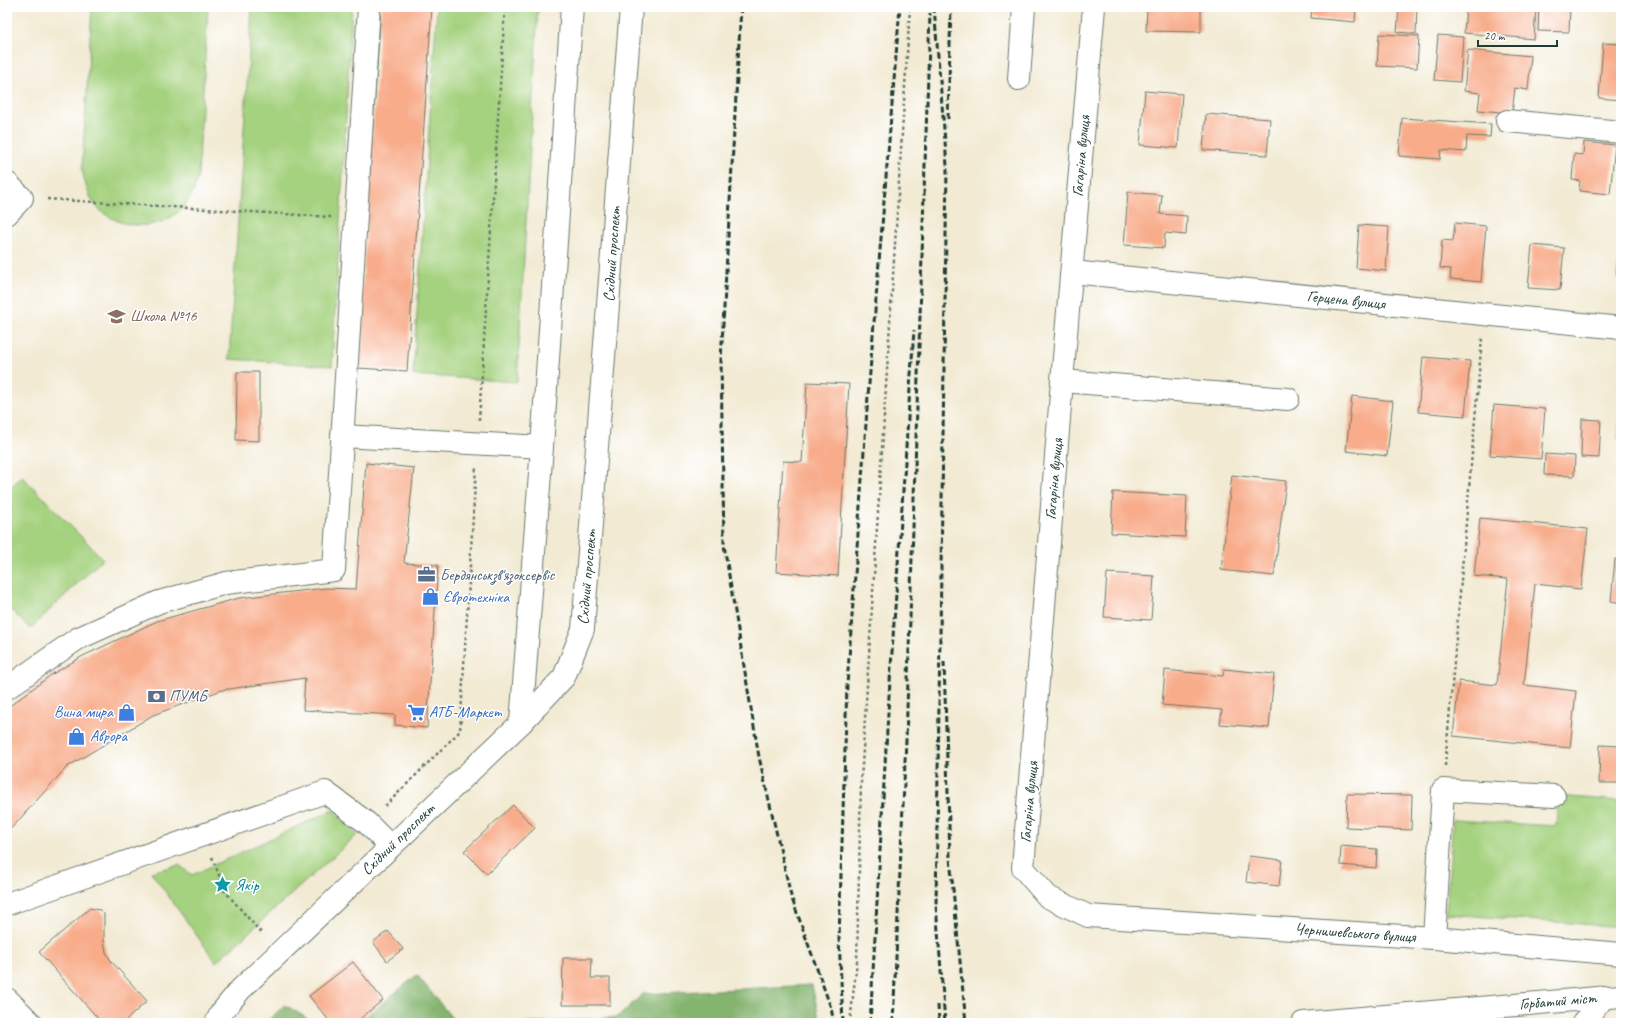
<svg xmlns="http://www.w3.org/2000/svg" width="1628" height="1030" font-family="Caveat,sans-serif">
<style>
.green{fill:#a5d27f;stroke:#62885a}
.forest{fill:#84b46e;stroke:#527851}
.building{fill:#f8ac8a}
.lines{fill:none;stroke-linecap:round;stroke-linejoin:round}
.minor-casing{stroke:#697a6c;stroke-width:24}
.major-casing{stroke:#697a6c;stroke-width:24}
.path{stroke:#697a6c;stroke-width:2.5;stroke-dasharray:3 3;stroke-linecap:butt}
.minor{stroke:#fff;stroke-width:22}
.major{stroke:#fff;stroke-width:22}
.rail{stroke:#1f3d34;stroke-width:3;stroke-dasharray:6 3;stroke-linecap:butt}
.labels{text-anchor:middle;dominant-baseline:central;stroke-width:3;stroke-linejoin:round;paint-order:stroke}
.street-label{font-size:16px;fill:#1f3d34;stroke:#fff}
.education-label{font-size:16px;fill:#785e54;stroke:#fff;text-anchor:start}
.service-label{font-size:16px;fill:#4e5e75;stroke:#fff;text-anchor:start}
.shop-label{font-size:16px;fill:#366cbe;stroke:#fff;text-anchor:start}
.culture-label{font-size:16px;fill:#0d838f;stroke:#fff;text-anchor:start}
</style>
<rect width="100%" height="100%" fill="#fff"/>
<filter id="ink" filterUnits="userSpaceOnUse"><feTurbulence type="fractalNoise" baseFrequency=".025" numOctaves="2"/><feDisplacementMap in="SourceGraphic" scale="8" xChannelSelector="R" yChannelSelector="G"/><feConvolveMatrix kernelMatrix="1 2 1 2 8 2 1 2 1" color-interpolation-filters="sRGB"/></filter>
<filter id="wash" filterUnits="userSpaceOnUse"><feTurbulence type="fractalNoise" baseFrequency=".012" numOctaves="4" result="noise"/><feDisplacementMap in="SourceGraphic" scale="16" xChannelSelector="R" yChannelSelector="G"/><feGaussianBlur stdDeviation="0.9" result="paint"/><feColorMatrix in="noise" values="0 0 0 0 0 0 0 0 0 0 0 0 0 0 0 0 0 1.4 0 .05"/><feComposite in="paint" operator="in"/></filter>
<g filter="url(#wash)">
<rect width="100%" height="100%" fill="#f2ead3"/>
<g class="green">
<path d="M 92,7 L 208,7 L 198,176 C 196,182 195,190 191,196 C 173,231 125,234 99,209 C 88,198 85,183 82,169 Z"/>
<path d="M 252,7 L 352,7 L 332,366 L 229,359 Z"/>
<path d="M 437,7 L 538,7 L 517,382 L 413,375 Z"/>
<path d="M 22,476 L 103,559 L 30,629 L 7,606 L 7,491 Z"/>
<path d="M 1558,796 L 1621,801 L 1621,927 L 1446,914 L 1453,820 L 1556,826 Z"/>
<path d="M 333,810 L 357,835 L 216,962 L 151,872 L 179,865 L 192,875 Z"/>
</g>
<g class="forest">
<path d="M 417,975 L 456,1023 L 358,1023 Z"/>
<path d="M 812,985 L 820,1023 L 524,1023 L 618,1017 L 643,994 Z"/>
<path d="M 285,1005 L 315,1023 L 265,1023 Z"/>
</g>
<g id="blocks">
<g class="building">
<path d="M 381,7 L 432,7 L 407,371 L 357,368 Z"/>
<path d="M 1147,7 L 1201,7 L 1201,32 L 1146,31 Z"/>
<path d="M 1312,7 L 1356,7 L 1355,22 L 1311,18 Z"/>
<path d="M 1399,7 L 1417,7 L 1416,34 L 1397,32 Z"/>
<path d="M 1466,7 L 1536,7 L 1534,39 L 1464,33 Z"/>
<path d="M 1539,7 L 1570,7 L 1569,32 L 1538,31 Z"/>
<path d="M 1379,34 L 1419,36 L 1417,68 L 1377,66 Z"/>
<path d="M 1438,35 L 1463,37 L 1460,82 L 1434,80 Z"/>
<path d="M 1603,43 L 1621,44 L 1621,100 L 1599,98 Z"/>
<path d="M 1468,50 L 1531,56 L 1528,90 L 1515,88 L 1512,113 L 1478,110 L 1480,93 L 1464,91 Z"/>
<path d="M 1145,91 L 1182,94 L 1178,148 L 1140,145 Z"/>
<path d="M 1206,114 L 1270,119 L 1267,155 L 1203,150 Z"/>
<path d="M 1402,118 L 1491,124 L 1490,137 L 1467,136 L 1466,152 L 1441,150 L 1440,159 L 1399,156 Z"/>
<path d="M 1584,142 L 1615,145 L 1610,194 L 1579,191 L 1580,181 L 1572,180 L 1574,154 L 1583,155 Z"/>
<path d="M 1128,192 L 1162,195 L 1160,214 L 1187,216 L 1186,235 L 1165,233 L 1164,248 L 1124,245 Z"/>
<path d="M 1455,223 L 1486,226 L 1481,282 L 1450,279 L 1451,269 L 1440,268 L 1442,240 L 1453,241 Z"/>
<path d="M 1359,225 L 1389,227 L 1386,271 L 1356,268 Z"/>
<path d="M 1532,245 L 1564,248 L 1560,290 L 1528,288 Z"/>
<path d="M 1619,255 L 1621,255 L 1621,276 L 1616,275 Z"/>
<path d="M 1423,357 L 1470,361 L 1465,416 L 1418,412 Z"/>
<path d="M 237,372 L 259,372 L 259,441 L 236,440 Z"/>
<path d="M 807,382 L 849,384 L 838,576 L 776,572 L 783,461 L 802,462 Z"/>
<path d="M 1352,396 L 1393,401 L 1387,456 L 1346,451 Z"/>
<path d="M 1494,405 L 1545,409 L 1541,459 L 1490,455 Z"/>
<path d="M 1620,410 L 1621,410 L 1621,440 L 1617,439 Z"/>
<path d="M 1582,419 L 1601,420 L 1599,458 L 1581,457 Z"/>
<path d="M 1545,454 L 1575,456 L 1574,476 L 1544,475 Z"/>
<path d="M 366,463 L 414,468 L 404,563 L 438,565 L 427,728 L 395,725 L 395,715 L 303,710 L 305,678 L 222,690 L 153,715 L 67,767 L 7,833 L 7,708 L 51,675 L 81,657 L 157,621 L 239,598 L 326,588 L 356,589 Z"/>
<path d="M 1232,475 L 1286,481 L 1274,576 L 1221,570 Z"/>
<path d="M 1113,492 L 1187,496 L 1185,537 L 1111,533 Z"/>
<path d="M 1480,518 L 1588,529 L 1581,589 L 1535,584 L 1524,685 L 1576,691 L 1570,748 L 1453,736 L 1459,681 L 1497,685 L 1508,579 L 1474,576 Z"/>
<path d="M 1615,559 L 1621,559 L 1621,603 L 1611,601 Z"/>
<path d="M 1107,573 L 1154,576 L 1151,620 L 1104,617 Z"/>
<path d="M 1224,669 L 1274,674 L 1269,728 L 1220,724 L 1222,710 L 1162,705 L 1165,670 L 1223,676 Z"/>
<path d="M 1600,745 L 1621,746 L 1621,783 L 1599,783 Z"/>
<path d="M 1347,794 L 1412,795 L 1411,830 L 1346,827 Z"/>
<path d="M 513,805 L 535,828 L 487,874 L 464,851 Z"/>
<path d="M 1341,846 L 1377,849 L 1376,868 L 1340,865 Z"/>
<path d="M 1249,856 L 1282,860 L 1279,886 L 1246,882 Z"/>
<path d="M 90,908 L 100,910 L 104,914 L 104,941 L 106,952 L 111,961 L 147,1001 L 123,1023 L 102,1023 L 39,952 Z"/>
<path d="M 388,931 L 403,949 L 387,961 L 373,942 Z"/>
<path d="M 563,958 L 592,958 L 591,978 L 610,978 L 610,1005 L 562,1005 Z"/>
<path d="M 353,962 L 383,1000 L 355,1023 L 331,1023 L 309,996 Z"/>
</g>
</g>
</g>
<g filter="url(#ink)">
<use href="#blocks" fill-opacity="0" stroke="#697a6c" stroke-width="1"/>
<g class="lines">
<defs>
<g id="minor">
<path d="M 1094,7 L 1062,381 L 1023,868 L 1048,897 L 1088,916 L 1434,938 L 1621,954"/>
<path d="M 1019,79 L 1024,7"/>
<path d="M 1507,121 L 1621,132"/>
<path d="M 7,183 L 22,198 L 7,214"/>
<path d="M 1072,272 L 1621,328"/>
<path d="M 1062,381 L 1288,399"/>
<path d="M 342,436 L 542,447"/>
<path d="M 7,688 L 77,639 L 159,602 L 226,583 L 334,570 L 369,7"/>
<path d="M 521,723 L 542,447 L 572,7"/>
<path d="M 7,904 L 325,792 L 367,823 L 390,846"/>
<path d="M 1434,938 L 1443,790 L 1554,796"/>
<path d="M 1303,1023 L 1621,996"/>
<path d="M 1583,1023 L 1604,997"/>
</g>
<g id="major">
<path d="M 7,999 L 31,1023"/>
<path d="M 216,1023 L 221,1013 L 240,990 L 521,723 L 564,677 L 583,629 L 631,7"/>
</g>
</defs>
<use href="#minor" class="minor-casing"/>
<use href="#major" class="major-casing"/>
<g class="path">
<path d="M 47,199 L 331,217"/>
<path d="M 479,420 L 505,7"/>
<path d="M 1445,766 L 1482,338"/>
<path d="M 385,806 L 460,731 L 476,467"/>
<path d="M 212,857 L 222,883"/>
<path d="M 223,889 L 219,886 L 222,883 L 225,886 L 223,889 L 263,935"/>
<path d="M 850,1023 L 857,961 L 861,781 L 910,7"/>
</g>
<use href="#minor" class="minor"/>
<use href="#major" class="major"/>
<g class="rail">
<path d="M 741,7 L 721,360 L 724,545 L 759,757 L 791,896 L 831,1008 L 834,1023"/>
<path d="M 934,7 L 947,166 L 936,905 L 945,1023"/>
<path d="M 948,119 L 951,7"/>
<path d="M 944,662 L 950,858 L 966,1023"/>
<path d="M 938,1005 L 939,1023"/>
<path d="M 843,1023 L 839,938 L 847,685 L 868,396 L 900,7"/>
<path d="M 870,1023 L 889,696 L 914,330"/>
<path d="M 893,1023 L 906,740 L 930,13"/>
</g>
</g>
</g>
<defs>
<symbol id="school-bare" viewBox="-9 -9 18 18"><path d="M0-5L7-2L0 1L-7-2ZM-4 1L0 2.5L4 1V4Q0 6-4 4Z" fill="#8d6e63" stroke="#fff" stroke-width="2.5" paint-order="stroke"/></symbol>
<symbol id="office-bare" viewBox="-9 -9 18 18"><path d="M-6-3h4V-5.5h4V-3h4V5H-6ZM-1-4.5V-3h2v-1.5ZM-6 0V1H6V0Z" fill="#5c6f8a" stroke="#fff" stroke-width="2.5" paint-order="stroke"/></symbol>
<symbol id="shop-bare" viewBox="-9 -9 18 18"><path d="M-5-2.5h2.3a2.7 3.5 0 0 1 5.4 0H5L5.5 6h-11ZM-1.5-2.5h3a1.5 2.3 0 0 0-3 0Z" fill="#3f7fe0" stroke="#fff" stroke-width="2.5" paint-order="stroke"/></symbol>
<symbol id="bank-bare" viewBox="-9 -9 18 18"><path d="M-6-4H6V4H-6ZM0-2.3a2.3 2.3 0 1 0 0 4.6a2.3 2.3 0 1 0 0-4.6Z" fill="#5c6f8a" stroke="#fff" stroke-width="2.5" paint-order="stroke"/></symbol>
<symbol id="supermarket-bare" viewBox="-9 -9 18 18"><path d="M-6-5.5h2.5l.6 2H6L4.5 2H-2.5L-4.4-4H-6ZM-1.5 3.2a1.3 1.3 0 1 0 .1 0ZM3 3.2a1.3 1.3 0 1 0 .1 0Z" fill="#3f7fe0" stroke="#fff" stroke-width="2.5" paint-order="stroke"/></symbol>
<symbol id="sight-bare" viewBox="-9 -9 18 18"><path d="M0-6L1.8-2.2L6-1.7L2.9 1.2L3.7 5.4L0 3.3L-3.7 5.4L-2.9 1.2L-6-1.7L-1.8-2.2Z" fill="#0f9aa8" stroke="#fff" stroke-width="2.5" paint-order="stroke"/></symbol>
</defs>
<g fill-rule="evenodd">
<use href="#school-bare" x="104" y="304" width="25" height="25"/>
<use href="#office-bare" x="414" y="562" width="25" height="25"/>
<use href="#shop-bare" x="418" y="584" width="25" height="25"/>
<use href="#bank-bare" x="144" y="684" width="25" height="25"/>
<use href="#shop-bare" x="114" y="700" width="25" height="25"/>
<use href="#supermarket-bare" x="404" y="700" width="25" height="25"/>
<use href="#shop-bare" x="64" y="724" width="25" height="25"/>
<use href="#sight-bare" x="210" y="872" width="25" height="25"/>
</g>
<g class="labels">
<g class="street-label">
<text transform="translate(1081 156) rotate(-85)">Гагаріна вулиця</text>
<text transform="translate(612 254) rotate(-86)">Східний проспект</text>
<text transform="translate(1346 300) rotate(6)">Герцена вулиця</text>
<text transform="translate(1054 479) rotate(-85)">Гагаріна вулиця</text>
<text transform="translate(587 577) rotate(-85)">Східний проспект</text>
<text transform="translate(1029 802) rotate(-85)">Гагаріна вулиця</text>
<text transform="translate(398 839) rotate(-44)">Східний проспект</text>
<text transform="translate(1355 933) rotate(4)">Чернишевського вулиця</text>
<text transform="translate(1558 1001) rotate(-5)">Горбатий міст</text>
</g>
<g class="education-label">
<text x="130" y="316">Школа №16</text>
</g>
<g class="service-label">
<text x="440" y="575">Бердянськзв'язоксервіс</text>
<text x="169" y="696">ПУМБ</text>
</g>
<g class="shop-label">
<text x="443" y="597">Євротехніка</text>
<text x="113" y="712" text-anchor="end">Вина мира</text>
<text x="429" y="712">АТБ-Маркет</text>
<text x="90" y="736">Аврора</text>
</g>
<g class="culture-label">
<text x="235" y="885">Якір</text>
</g>
</g>
<rect width="1628" height="1030" fill="none" stroke="#fff" stroke-width="24"/>
<path d="M1478 40v6h79v-6" fill="none" stroke="#1f3d34" stroke-width="2"/>
<text x="1484" y="40" font-size="12" fill="#1f3d34" stroke="#ffffff" stroke-width="3" paint-order="stroke">20 m</text>
</svg>
